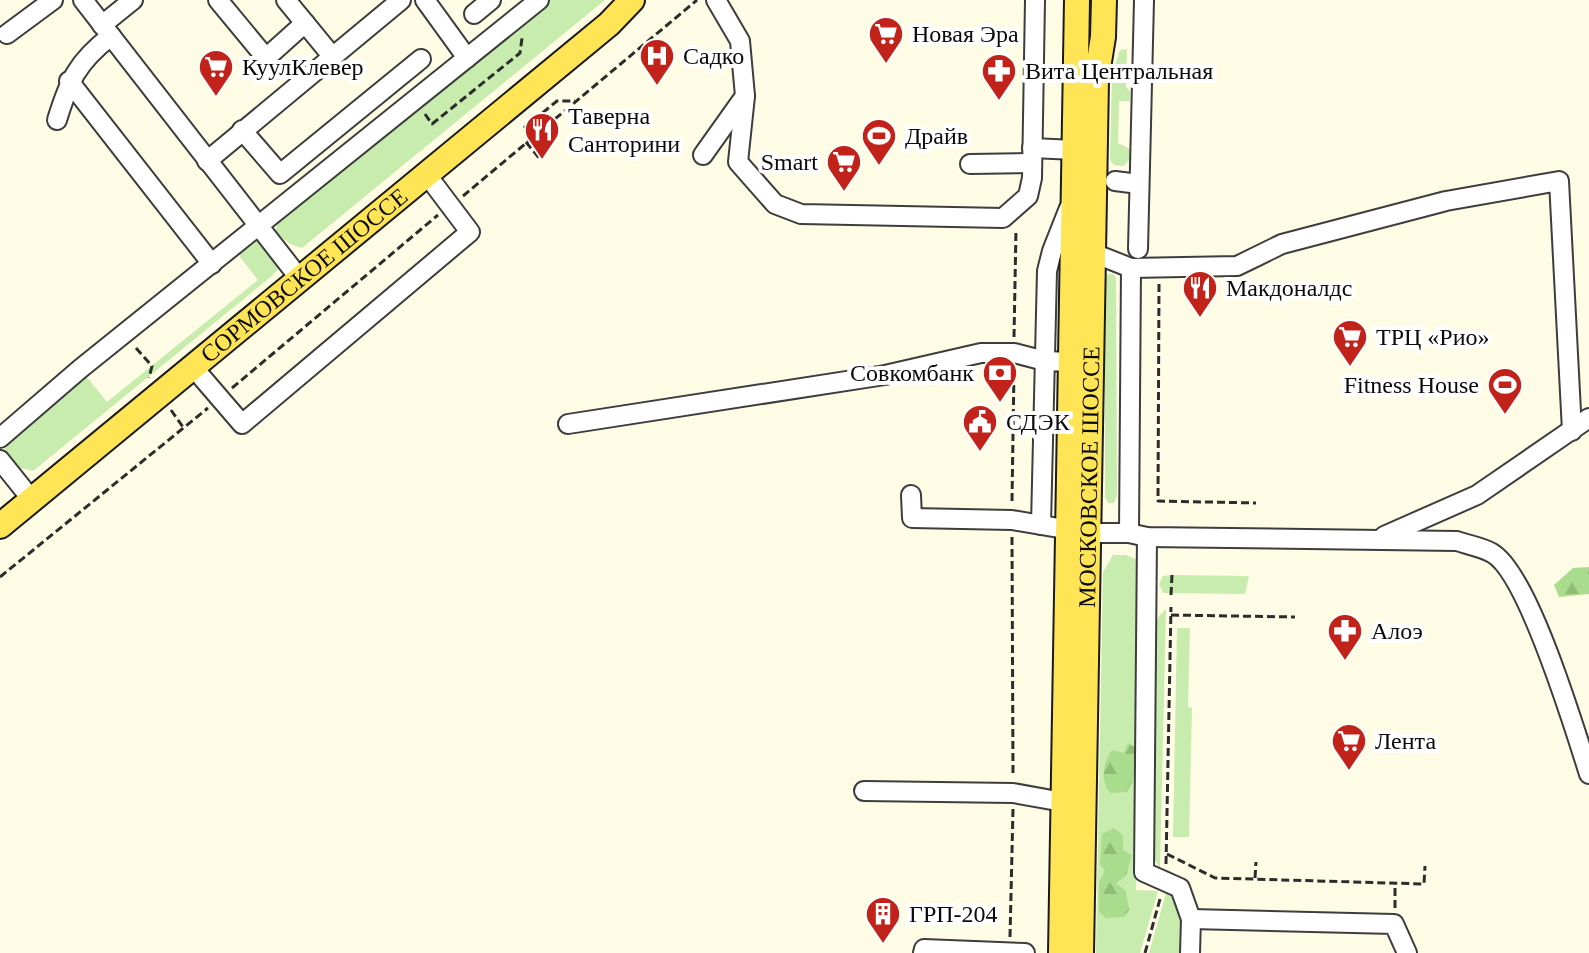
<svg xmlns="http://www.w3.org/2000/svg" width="1589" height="953" font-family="Georgia,serif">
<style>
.grass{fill:#c8ebae}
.forest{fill:url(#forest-firs)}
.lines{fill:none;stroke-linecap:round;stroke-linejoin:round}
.minor-casing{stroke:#3d3d3d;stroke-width:22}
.major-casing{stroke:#1b1b1b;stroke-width:28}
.path{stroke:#2c2c2c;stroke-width:3;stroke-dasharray:8 4;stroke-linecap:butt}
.minor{stroke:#fff;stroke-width:18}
.major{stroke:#ffe556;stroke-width:24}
.labels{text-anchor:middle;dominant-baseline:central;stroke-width:8;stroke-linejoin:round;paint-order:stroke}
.poi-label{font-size:24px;fill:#0a0a0a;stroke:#fff;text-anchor:start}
.street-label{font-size:24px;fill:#0a0a0a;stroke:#fff}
</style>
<defs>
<pattern id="forest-firs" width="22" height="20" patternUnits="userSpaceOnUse" patternTransform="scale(2)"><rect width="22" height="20" fill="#a9dd8d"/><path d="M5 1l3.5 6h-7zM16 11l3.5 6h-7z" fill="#90bc78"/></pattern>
</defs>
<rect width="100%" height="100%" fill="#fffce6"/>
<g class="grass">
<path d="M 544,0 L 605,0 L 302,248 C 290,245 283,240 276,231 L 278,217 Z"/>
<path d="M 1127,49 L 1126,87 L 1130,91 L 1130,101 L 1119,101 L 1118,143 L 1130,149 L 1130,160 L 1123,166 L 1114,165 L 1110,160 L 1112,75 L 1120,50 Z"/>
<path d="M 254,238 C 265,241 278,257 279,268 L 273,275 L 33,471 L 16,467 L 6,454 L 4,445 L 82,371 L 107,402 L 258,280 L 240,257 L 240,249 Z"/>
<path d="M 1108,274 L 1113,274 L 1116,278 L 1117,496 L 1114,503 L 1108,503 L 1105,497 L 1105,279 Z"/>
<path d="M 1113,555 L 1126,555 L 1138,560 L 1142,570 L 1136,890 L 1158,891 L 1140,953 L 1096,953 L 1103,572 Z"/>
<path d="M 1172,575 L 1249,576 L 1245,594 L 1163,593 L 1159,584 L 1163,576 Z"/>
<path d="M 1166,609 L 1160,869 L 1151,852 L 1156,624 L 1159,616 Z"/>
<path d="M 1177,628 L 1190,628 L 1188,707 L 1192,708 L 1189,837 L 1173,837 Z"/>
<path d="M 1166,893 L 1176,897 L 1181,911 L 1180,953 L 1149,953 Z"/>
</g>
<g class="forest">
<path d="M 1589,567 L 1589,594 L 1559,597 L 1554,585 L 1573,568 Z"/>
<path d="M 1128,743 L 1136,748 L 1133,781 L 1127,792 L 1110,793 C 1100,780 1103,763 1112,750 L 1124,753 Z"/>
<path d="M 1114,828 L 1123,836 L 1123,850 L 1132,855 L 1126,876 L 1116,883 L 1126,891 L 1129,910 L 1124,917 L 1106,918 L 1099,912 L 1099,882 L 1105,871 L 1100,864 L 1102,834 Z"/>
</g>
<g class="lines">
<defs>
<g id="minor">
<path d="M 83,0 L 300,279"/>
<path d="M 218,0 L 266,58 L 305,23"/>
<path d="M 286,0 L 332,56"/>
<path d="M 425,0 L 467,58"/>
<path d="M 474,14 L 491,0"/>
<path d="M 102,25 L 133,0"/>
<path d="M 7,34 L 53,0"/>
<path d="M 69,81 L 212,264"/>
<path d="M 745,96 L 738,162 L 775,204 L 801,214 L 1003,218 L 1028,196 L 1032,178 L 1035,0"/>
<path d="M 57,120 C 69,81 77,62 111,36"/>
<path d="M 242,130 L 280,174 L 421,59"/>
<path d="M 1032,148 L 1075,150"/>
<path d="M 703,155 L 745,96 L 740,41 L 716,0"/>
<path d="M 207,161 L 401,0"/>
<path d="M 970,164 L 1032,163"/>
<path d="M 1115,181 L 1139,184"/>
<path d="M 1138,249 L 1144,0"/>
<path d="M 1093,253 L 1131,268 L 1237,266 L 1282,244 L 1446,201 L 1559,181 L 1572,431"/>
<path d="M 193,367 L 242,424 L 470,232 L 427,175"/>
<path d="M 568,424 L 885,375 L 981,353 L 1014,353 L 1045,361 L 1071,362"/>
<path d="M 0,438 L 80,369 L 539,0"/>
<path d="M 0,460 L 32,500"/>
<path d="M 911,495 L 912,518 L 1012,520 L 1088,533 L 1129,533 L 1147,537 L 1457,541 C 1468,545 1482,547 1492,553 C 1528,573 1575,730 1589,774"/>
<path d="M 1041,525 L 1047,271 L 1052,251 L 1069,208"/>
<path d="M 1129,533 L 1131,268"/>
<path d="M 1384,536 L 1477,495 L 1589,418"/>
<path d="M 1147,537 L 1144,872 L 1180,888 L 1191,919 L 1190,953"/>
<path d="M 864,791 L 1013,793 L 1063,802"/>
<path d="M 1191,919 L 1394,924 L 1407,953"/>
<path d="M 923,953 L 924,949 L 1025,953"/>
</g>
<g id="major">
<path id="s1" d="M 0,526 L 609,24 L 632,0"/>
<path d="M 1061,953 L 1077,0"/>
<path id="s2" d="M 1081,953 L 1096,80 L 1103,37 L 1104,0"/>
</g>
</defs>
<use href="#minor" class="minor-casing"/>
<use href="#major" class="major-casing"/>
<g class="path">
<path d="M 425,114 L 432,124 L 520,53 L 522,38"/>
<path d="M 524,128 L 557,101 L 575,101"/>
<path d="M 526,142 L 540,159"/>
<path d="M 463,196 L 697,0"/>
<path d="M 1159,284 L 1158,501 L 1256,503"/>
<path d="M 1014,337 L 1016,229"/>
<path d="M 136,348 L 152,366 L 149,378"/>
<path d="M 232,388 L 438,215"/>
<path d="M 171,410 L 183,427"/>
<path d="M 1012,501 L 1014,369"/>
<path d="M 1012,537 L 1013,777"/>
<path d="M 0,577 L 208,408"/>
<path d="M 1171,595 L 1172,575"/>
<path d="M 1171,615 L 1295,617"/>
<path d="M 1167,854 L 1215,878 L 1424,884 L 1425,866"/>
<path d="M 1166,864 L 1171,607"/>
<path d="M 1255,878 L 1256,862"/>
<path d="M 1395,908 L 1395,884"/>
<path d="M 1010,937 L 1013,809"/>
<path d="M 1145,953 L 1160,899"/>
</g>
<use href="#minor" class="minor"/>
<use href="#major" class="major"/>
</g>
<defs>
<symbol id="supermarket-pin" viewBox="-11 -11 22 30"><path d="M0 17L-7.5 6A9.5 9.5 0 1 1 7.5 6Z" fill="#c1221a" stroke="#fff"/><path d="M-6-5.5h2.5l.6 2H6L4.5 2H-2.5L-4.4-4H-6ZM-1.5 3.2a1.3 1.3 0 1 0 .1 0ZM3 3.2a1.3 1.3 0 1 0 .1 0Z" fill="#fff"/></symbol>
<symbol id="hospital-pin" viewBox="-11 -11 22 30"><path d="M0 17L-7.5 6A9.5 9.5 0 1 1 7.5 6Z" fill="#c1221a" stroke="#fff"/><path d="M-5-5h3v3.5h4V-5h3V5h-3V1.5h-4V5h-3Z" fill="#fff"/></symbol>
<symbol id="pharmacy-pin" viewBox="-11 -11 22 30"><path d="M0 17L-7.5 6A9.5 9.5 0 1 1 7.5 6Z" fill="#c1221a" stroke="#fff"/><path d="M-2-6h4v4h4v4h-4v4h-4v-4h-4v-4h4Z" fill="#fff"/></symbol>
<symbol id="restaurant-pin" viewBox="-11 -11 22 30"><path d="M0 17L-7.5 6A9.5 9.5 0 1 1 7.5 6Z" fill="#c1221a" stroke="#fff"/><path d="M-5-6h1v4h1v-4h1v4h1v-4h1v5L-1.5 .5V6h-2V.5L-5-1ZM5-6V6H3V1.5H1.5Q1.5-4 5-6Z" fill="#fff"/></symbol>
<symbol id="stadium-pin" viewBox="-11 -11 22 30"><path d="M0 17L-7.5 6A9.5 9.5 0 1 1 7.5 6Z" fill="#c1221a" stroke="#fff"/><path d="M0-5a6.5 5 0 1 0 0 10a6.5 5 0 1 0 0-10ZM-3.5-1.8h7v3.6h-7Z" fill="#fff"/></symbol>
<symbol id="bank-pin" viewBox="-11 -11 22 30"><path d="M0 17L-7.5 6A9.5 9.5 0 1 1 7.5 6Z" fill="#c1221a" stroke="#fff"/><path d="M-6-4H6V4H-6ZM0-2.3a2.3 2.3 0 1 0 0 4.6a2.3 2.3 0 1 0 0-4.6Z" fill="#fff"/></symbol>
<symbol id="civic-pin" viewBox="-11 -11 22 30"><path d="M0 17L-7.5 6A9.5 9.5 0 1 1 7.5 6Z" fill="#c1221a" stroke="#fff"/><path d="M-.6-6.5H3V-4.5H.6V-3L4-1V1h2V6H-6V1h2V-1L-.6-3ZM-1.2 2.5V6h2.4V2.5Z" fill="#fff"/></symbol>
<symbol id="building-pin" viewBox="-11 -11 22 30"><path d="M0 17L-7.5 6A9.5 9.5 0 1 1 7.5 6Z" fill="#c1221a" stroke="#fff"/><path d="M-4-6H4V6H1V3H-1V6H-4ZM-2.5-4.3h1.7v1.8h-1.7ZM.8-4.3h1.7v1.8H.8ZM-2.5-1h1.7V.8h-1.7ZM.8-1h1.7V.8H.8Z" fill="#fff"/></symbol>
</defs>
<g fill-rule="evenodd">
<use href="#supermarket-pin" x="866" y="14" width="40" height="54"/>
<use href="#hospital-pin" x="637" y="36" width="40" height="54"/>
<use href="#supermarket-pin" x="196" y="47" width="40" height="54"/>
<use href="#pharmacy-pin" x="979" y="51" width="40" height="54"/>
<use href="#restaurant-pin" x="522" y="110" width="40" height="54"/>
<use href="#stadium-pin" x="859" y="116" width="40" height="54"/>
<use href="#supermarket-pin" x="824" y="142" width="40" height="54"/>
<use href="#restaurant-pin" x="1180" y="268" width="40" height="54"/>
<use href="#supermarket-pin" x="1330" y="317" width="40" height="54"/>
<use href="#bank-pin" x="980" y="353" width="40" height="54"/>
<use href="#stadium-pin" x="1485" y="365" width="40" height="54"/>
<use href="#civic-pin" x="960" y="402" width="40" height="54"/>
<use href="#pharmacy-pin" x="1325" y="611" width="40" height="54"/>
<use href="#supermarket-pin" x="1329" y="721" width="40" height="54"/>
<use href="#building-pin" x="863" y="894" width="40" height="54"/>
</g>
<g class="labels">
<g class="poi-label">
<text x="912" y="34">Новая Эра</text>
<text x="683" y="56">Садко</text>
<text x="242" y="67">КуулКлевер</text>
<text x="1025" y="71">Вита Центральная</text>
<text x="568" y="116">Таверна<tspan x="568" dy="28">Санторини</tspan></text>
<text x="905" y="136">Драйв</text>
<text x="818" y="162" text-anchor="end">Smart</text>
<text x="1226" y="288">Макдоналдс</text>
<text x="1376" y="337">ТРЦ «Рио»</text>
<text x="974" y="373" text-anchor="end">Совкомбанк</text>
<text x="1479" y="385" text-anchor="end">Fitness House</text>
<text x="1006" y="422">СДЭК</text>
<text x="1371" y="631">Алоэ</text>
<text x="1375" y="741">Лента</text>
<text x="909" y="914">ГРП-204</text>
</g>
<g class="street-label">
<text stroke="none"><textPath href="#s1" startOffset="394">СОРМОВСКОЕ ШОССЕ</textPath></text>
<text stroke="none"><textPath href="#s2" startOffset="476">МОСКОВСКОЕ ШОССЕ</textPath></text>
</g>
</g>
</svg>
